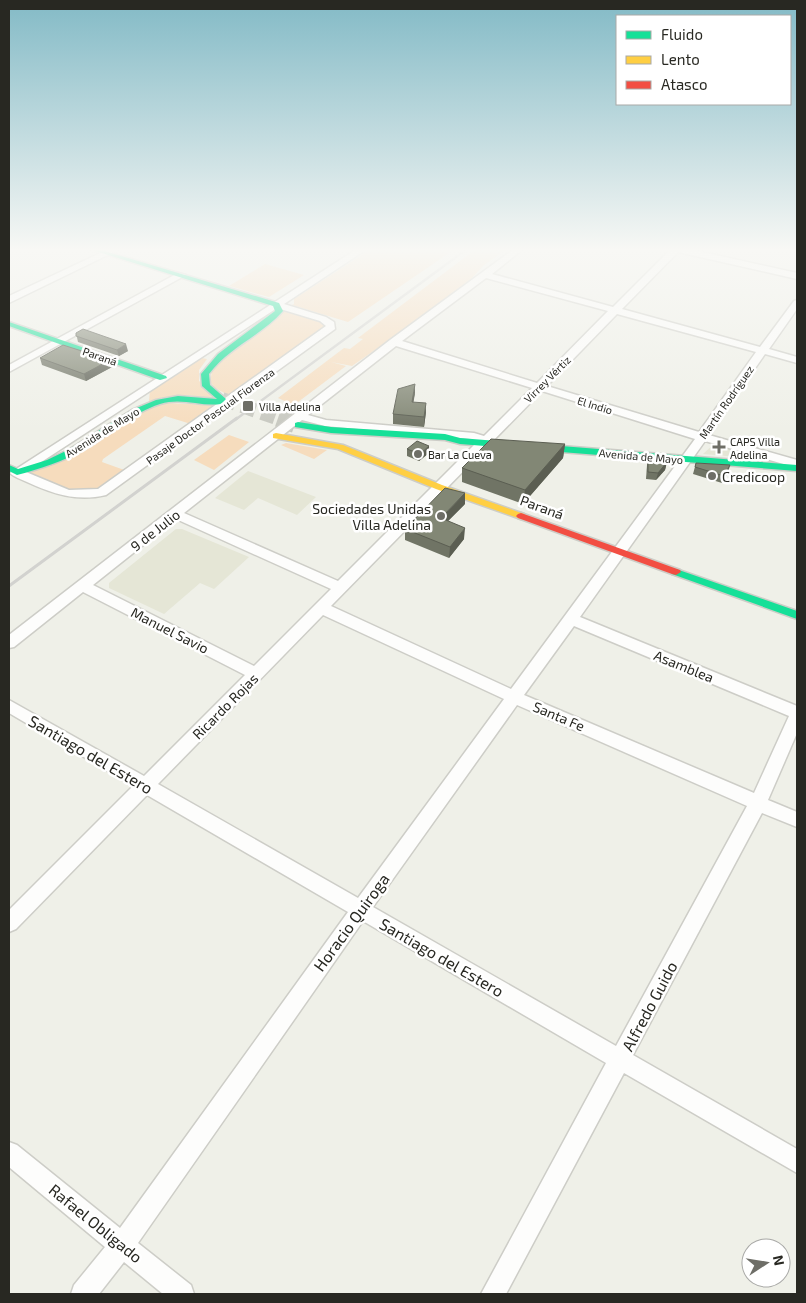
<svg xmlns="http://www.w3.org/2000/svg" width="806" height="1303" font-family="'Exo 2',sans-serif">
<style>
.built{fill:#e5e6d6}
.green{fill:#f6dcbd}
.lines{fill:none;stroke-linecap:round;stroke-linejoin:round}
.secondary-tunnel-far1{stroke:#c7c8c0;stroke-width:14;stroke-dasharray:14 7;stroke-linecap:butt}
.secondary-tunnel{stroke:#c7c8c0;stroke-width:18;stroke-dasharray:18 9;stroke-linecap:butt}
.street-casing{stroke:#cdcdc7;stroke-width:3}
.fast-casing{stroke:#cdcdc7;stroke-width:3}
.slow-casing{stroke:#cdcdc7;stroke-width:3}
.jam-casing{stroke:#cdcdc7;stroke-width:3}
.street{fill:#fdfdfc;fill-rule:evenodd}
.fast{fill:#16e098;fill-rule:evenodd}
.slow{fill:#ffcf43;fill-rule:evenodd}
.jam{fill:#f24e42;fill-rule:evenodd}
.rail-far1{stroke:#d2d2cf;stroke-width:2.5}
.rail{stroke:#d2d2cf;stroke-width:3}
.wall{fill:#707465}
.shaded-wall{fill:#5b5e52}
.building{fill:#828775;stroke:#5b5e52}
.poi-dot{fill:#6e6e67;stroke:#fff;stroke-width:2}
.labels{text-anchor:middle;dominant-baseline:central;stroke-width:5;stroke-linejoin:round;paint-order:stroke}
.far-street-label{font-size:11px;fill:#282822;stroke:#fff}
.far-poi-label{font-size:11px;fill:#282822;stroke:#fff;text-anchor:start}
.poi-label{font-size:14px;fill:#282822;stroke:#fff;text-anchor:start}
.street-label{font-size:14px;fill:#282822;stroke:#fff}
.near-street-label{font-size:16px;fill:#282822;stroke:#fff}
</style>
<rect width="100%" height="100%" fill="#eff0e8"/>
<g class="built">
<path d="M 714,444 L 742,451 L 738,457 L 703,454 Z"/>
<path d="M 248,471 L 316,497 L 297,515 L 258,498 L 244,510 L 215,498 Z"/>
<path d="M 176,529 L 182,529 L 249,557 L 214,589 L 200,583 L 164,614 L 109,588 L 109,583 Z"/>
</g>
<g class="green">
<path d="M 371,249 L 455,249 L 348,322 L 292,305 L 294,304 L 294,299 Z"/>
<path d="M 476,249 L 507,249 L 484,265 L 471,279 L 421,318 L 352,366 L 331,362 L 346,366 L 294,405 L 288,409 L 283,407 L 287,402 L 278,398 L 344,348 L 350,349 L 363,339 L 358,338 Z"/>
<path d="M 265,264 L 304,275 L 269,297 L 229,286 Z"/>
<path d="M 283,309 L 320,320 L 325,327 L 230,396 L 215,388 L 210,382 L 213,365 Z"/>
<path d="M 202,358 L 207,359 L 199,370 L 199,381 L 219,399 L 186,395 L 149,401 L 150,390 Z"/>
<path d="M 165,403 L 216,405 L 191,424 L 165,416 L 103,459 L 102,462 L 127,471 L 97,491 L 68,490 L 30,473 L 140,412 Z"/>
<path d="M 229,435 L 249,442 L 214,470 L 194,460 Z"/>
<path d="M 286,443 L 327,450 L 314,459 L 281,445 Z"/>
</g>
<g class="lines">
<path class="secondary-tunnel-far1" d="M 222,399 L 282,420"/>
<path class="secondary-tunnel" d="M 278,418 L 298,425"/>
<defs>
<g id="street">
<path d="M 109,249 L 120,249 L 9,303 L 9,296 Z"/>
<path d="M 357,249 L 367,249 L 284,304 L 326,317 L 334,322 L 335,329 L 106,495 C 77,502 53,494 27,482 C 21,479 14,477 10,473 ZM 277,308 L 320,321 L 326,326 L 98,489 L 69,490 L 26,472 Z"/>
<path d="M 514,249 L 523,249 L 492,274 L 613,307 L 671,249 L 689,249 L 797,273 L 797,279 L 678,252 L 622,309 L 760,347 L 794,301 L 797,300 L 797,309 L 769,349 L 797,357 L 797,363 L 765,354 L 709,435 L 797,460 L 797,468 L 705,441 L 580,617 L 797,706 L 797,733 L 768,800 L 797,812 L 797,827 L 762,813 L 633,1055 L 797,1149 L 797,1173 L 624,1073 L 506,1294 L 481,1294 L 606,1063 L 363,921 L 138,1243 L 191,1285 L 194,1294 L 163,1294 L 124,1262 L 99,1294 L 71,1294 L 74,1285 L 105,1247 L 9,1167 L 9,1142 L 17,1145 L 120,1228 L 348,912 L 147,795 L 16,929 L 9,932 L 9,910 L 133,786 L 9,713 L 9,700 L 144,776 L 245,675 L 83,592 L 14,647 L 9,648 L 9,635 L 390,340 ZM 486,278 L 608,311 L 537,383 L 402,341 ZM 617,314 L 756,352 L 699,432 L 547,386 ZM 396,346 L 532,388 L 484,436 L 474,433 L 326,420 L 308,415 ZM 542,391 L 695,439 L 511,689 L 331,606 ZM 302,420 L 325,426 L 471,439 L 477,442 L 338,581 L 184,513 ZM 176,519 L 331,589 L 254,666 L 93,585 ZM 323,615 L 504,699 L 358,898 L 158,784 ZM 574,626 L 789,716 L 754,793 L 524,695 ZM 517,705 L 747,806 L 616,1046 L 373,907 Z"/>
<path d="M 178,273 L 186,275 L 9,372 L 9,365 Z"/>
</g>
<g id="fast">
<path d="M 89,249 L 98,249 L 279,303 L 283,311 C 261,336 229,347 209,374 L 210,385 L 226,399 L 221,404 C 201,407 182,397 160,404 C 132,413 110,434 85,449 C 64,461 40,469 17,475 L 9,471 L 9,465 L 18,469 L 47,460 L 70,449 L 132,410 L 156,400 L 178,396 L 217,399 L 202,386 L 201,374 L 218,354 L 275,311 L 273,306 Z"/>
<path d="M 9,322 L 166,376 L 167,378 L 160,380 L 9,326 Z"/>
<path d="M 298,422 L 331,427 L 445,434 L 460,438 L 797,465 L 797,471 L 460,444 L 445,440 L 331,433 L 295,427 L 295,423 Z"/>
<path d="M 676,569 L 797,611 L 797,619 L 672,574 L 671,572 Z"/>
</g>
<path id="slow" d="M 276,433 L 343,445 L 442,485 L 524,514 L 526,516 L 521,519 L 518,518 L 436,489 L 338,449 L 273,438 L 273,434 Z"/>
<path id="jam" d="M 521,513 L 680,570 L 681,572 L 676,575 L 672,574 L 518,518 L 516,516 L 518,514 Z"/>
</defs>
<use href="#street" class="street-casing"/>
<use href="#fast" class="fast-casing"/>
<use href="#slow" class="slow-casing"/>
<use href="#jam" class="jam-casing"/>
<use href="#street" class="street"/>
<use href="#fast" class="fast"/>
<use href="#slow" class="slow"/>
<use href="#jam" class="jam"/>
<path class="rail-far1" d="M 235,420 L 467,249"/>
<path class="rail" d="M 9,586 L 237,418"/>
</g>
<g class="wall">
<path d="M 76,333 L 128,351 L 119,356 L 78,342 Z"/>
<path d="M 40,358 L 110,360 L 112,367 L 86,381 L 42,365 Z"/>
<path d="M 415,393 L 413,402 L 426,412 L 424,427 L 393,424 L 393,414 Z"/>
<path d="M 565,444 L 563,458 L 523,504 L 462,482 L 462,468 Z"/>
<path d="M 407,449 L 429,453 L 419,461 L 407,456 Z"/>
<path d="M 648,458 L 667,462 L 665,470 L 656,480 L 646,479 L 647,465 Z"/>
<path d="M 696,463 L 728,473 L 722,483 L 693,474 Z"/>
<path d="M 465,504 L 448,521 L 464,539 L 449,558 L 405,540 L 405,529 Z"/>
</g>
<g class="shaded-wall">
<path d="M 126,344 L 128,351 L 119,356 L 117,350 Z"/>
<path d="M 110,360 L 112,367 L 86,381 L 84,374 Z"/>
<path d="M 415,384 L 415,393 L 412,411 L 412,402 Z"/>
<path d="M 426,403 L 426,412 L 424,427 L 424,417 Z"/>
<path d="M 565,444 L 563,458 L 523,504 L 525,490 Z"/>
<path d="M 429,446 L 429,453 L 419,461 L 420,454 Z"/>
<path d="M 667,462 L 665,470 L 656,480 L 658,473 Z"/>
<path d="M 730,465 L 728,473 L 722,483 L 724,476 Z"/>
<path d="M 465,493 L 465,504 L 440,529 L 441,518 Z"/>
<path d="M 465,528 L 464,539 L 449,558 L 450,547 Z"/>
</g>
<g class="building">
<path d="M 83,329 L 126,344 L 117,350 L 76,336 L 76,333 Z"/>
<path d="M 63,345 L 110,360 L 84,374 L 40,358 Z"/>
<path d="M 415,384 L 412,402 L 426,403 L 424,417 L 393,414 L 398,389 Z"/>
<path d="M 491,439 L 565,444 L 525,490 L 462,468 Z"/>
<path d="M 417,441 L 429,446 L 420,454 L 407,449 Z"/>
<path d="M 648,458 L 667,462 L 658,473 L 648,472 Z"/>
<path d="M 696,463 L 730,465 L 724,476 L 695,467 Z"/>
<path d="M 445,488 L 465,493 L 441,518 L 465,528 L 450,547 L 405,529 Z"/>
</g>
<linearGradient id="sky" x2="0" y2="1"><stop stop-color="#83bac6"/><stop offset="0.58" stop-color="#f8f8f5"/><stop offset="1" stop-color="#f8f8f5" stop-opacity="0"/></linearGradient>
<rect width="806" height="431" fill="url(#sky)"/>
<g class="poi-dot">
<rect x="242" y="400" width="12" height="12" rx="2.5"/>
<path d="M716.5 439.5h5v5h5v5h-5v5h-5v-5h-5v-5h5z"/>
<circle cx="418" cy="454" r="5"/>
<circle cx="712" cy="476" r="5"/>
<circle cx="441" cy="516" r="5"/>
</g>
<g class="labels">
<g class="far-street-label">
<text transform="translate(100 356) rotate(19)">Paraná</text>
<text transform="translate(547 379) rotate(-45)">Virrey Vértiz</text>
<text transform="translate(726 402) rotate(-55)">Martín Rodríguez</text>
<text transform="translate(595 405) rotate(17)">El Indio</text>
<text transform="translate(210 416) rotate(-36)">Pasaje Doctor Pascual Fiorenza</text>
<text transform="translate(102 432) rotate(-32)">Avenida de Mayo</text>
<text transform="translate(641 456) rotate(5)">Avenida de Mayo</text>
</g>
<g class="far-poi-label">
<text x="259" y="406">Villa Adelina</text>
<text x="730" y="441">CAPS Villa<tspan x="730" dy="13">Adelina</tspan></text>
<text x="428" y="454">Bar La Cueva</text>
</g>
<g class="poi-label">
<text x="722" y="476">Credicoop</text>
<text x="431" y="508" text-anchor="end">Sociedades Unidas<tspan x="431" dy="16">Villa Adelina</tspan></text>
</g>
<g class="street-label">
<text transform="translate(542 507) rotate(20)">Paraná</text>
<text transform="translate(155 530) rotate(-38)">9 de Julio</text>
<text transform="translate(170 630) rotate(27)">Manuel Savio</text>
<text transform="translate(684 666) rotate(22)">Asamblea</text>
<text transform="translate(225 706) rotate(-45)">Ricardo Rojas</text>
<text transform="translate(559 716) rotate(23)">Santa Fe</text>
</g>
<g class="near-street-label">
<text transform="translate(91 754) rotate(30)">Santiago del Estero</text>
<text transform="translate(351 922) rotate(-54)">Horacio Quiroga</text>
<text transform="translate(442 957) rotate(30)">Santiago del Estero</text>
<text transform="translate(649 1006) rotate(-62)">Alfredo Guido</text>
<text transform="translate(96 1223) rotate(39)">Rafael Obligado</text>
</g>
</g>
<rect width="806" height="1303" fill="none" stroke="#282822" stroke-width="20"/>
<rect x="616" y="15" width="175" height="90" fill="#ffffff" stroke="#a9a9a7"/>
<rect x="626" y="31" width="25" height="8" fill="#16e098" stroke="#a9a9a7"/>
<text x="661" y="40" font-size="15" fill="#282822">Fluido</text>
<rect x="626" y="56" width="25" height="8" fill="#ffcf43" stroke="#a9a9a7"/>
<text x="661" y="65" font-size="15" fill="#282822">Lento</text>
<rect x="626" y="81" width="25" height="8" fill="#f24e42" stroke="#a9a9a7"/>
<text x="661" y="90" font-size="15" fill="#282822">Atasco</text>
<g transform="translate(766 1263) rotate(78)"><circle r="24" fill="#ffffff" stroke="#a9a9a7"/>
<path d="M0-4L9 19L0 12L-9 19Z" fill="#6e6e67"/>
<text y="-8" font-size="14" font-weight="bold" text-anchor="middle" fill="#282822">N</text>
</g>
</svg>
